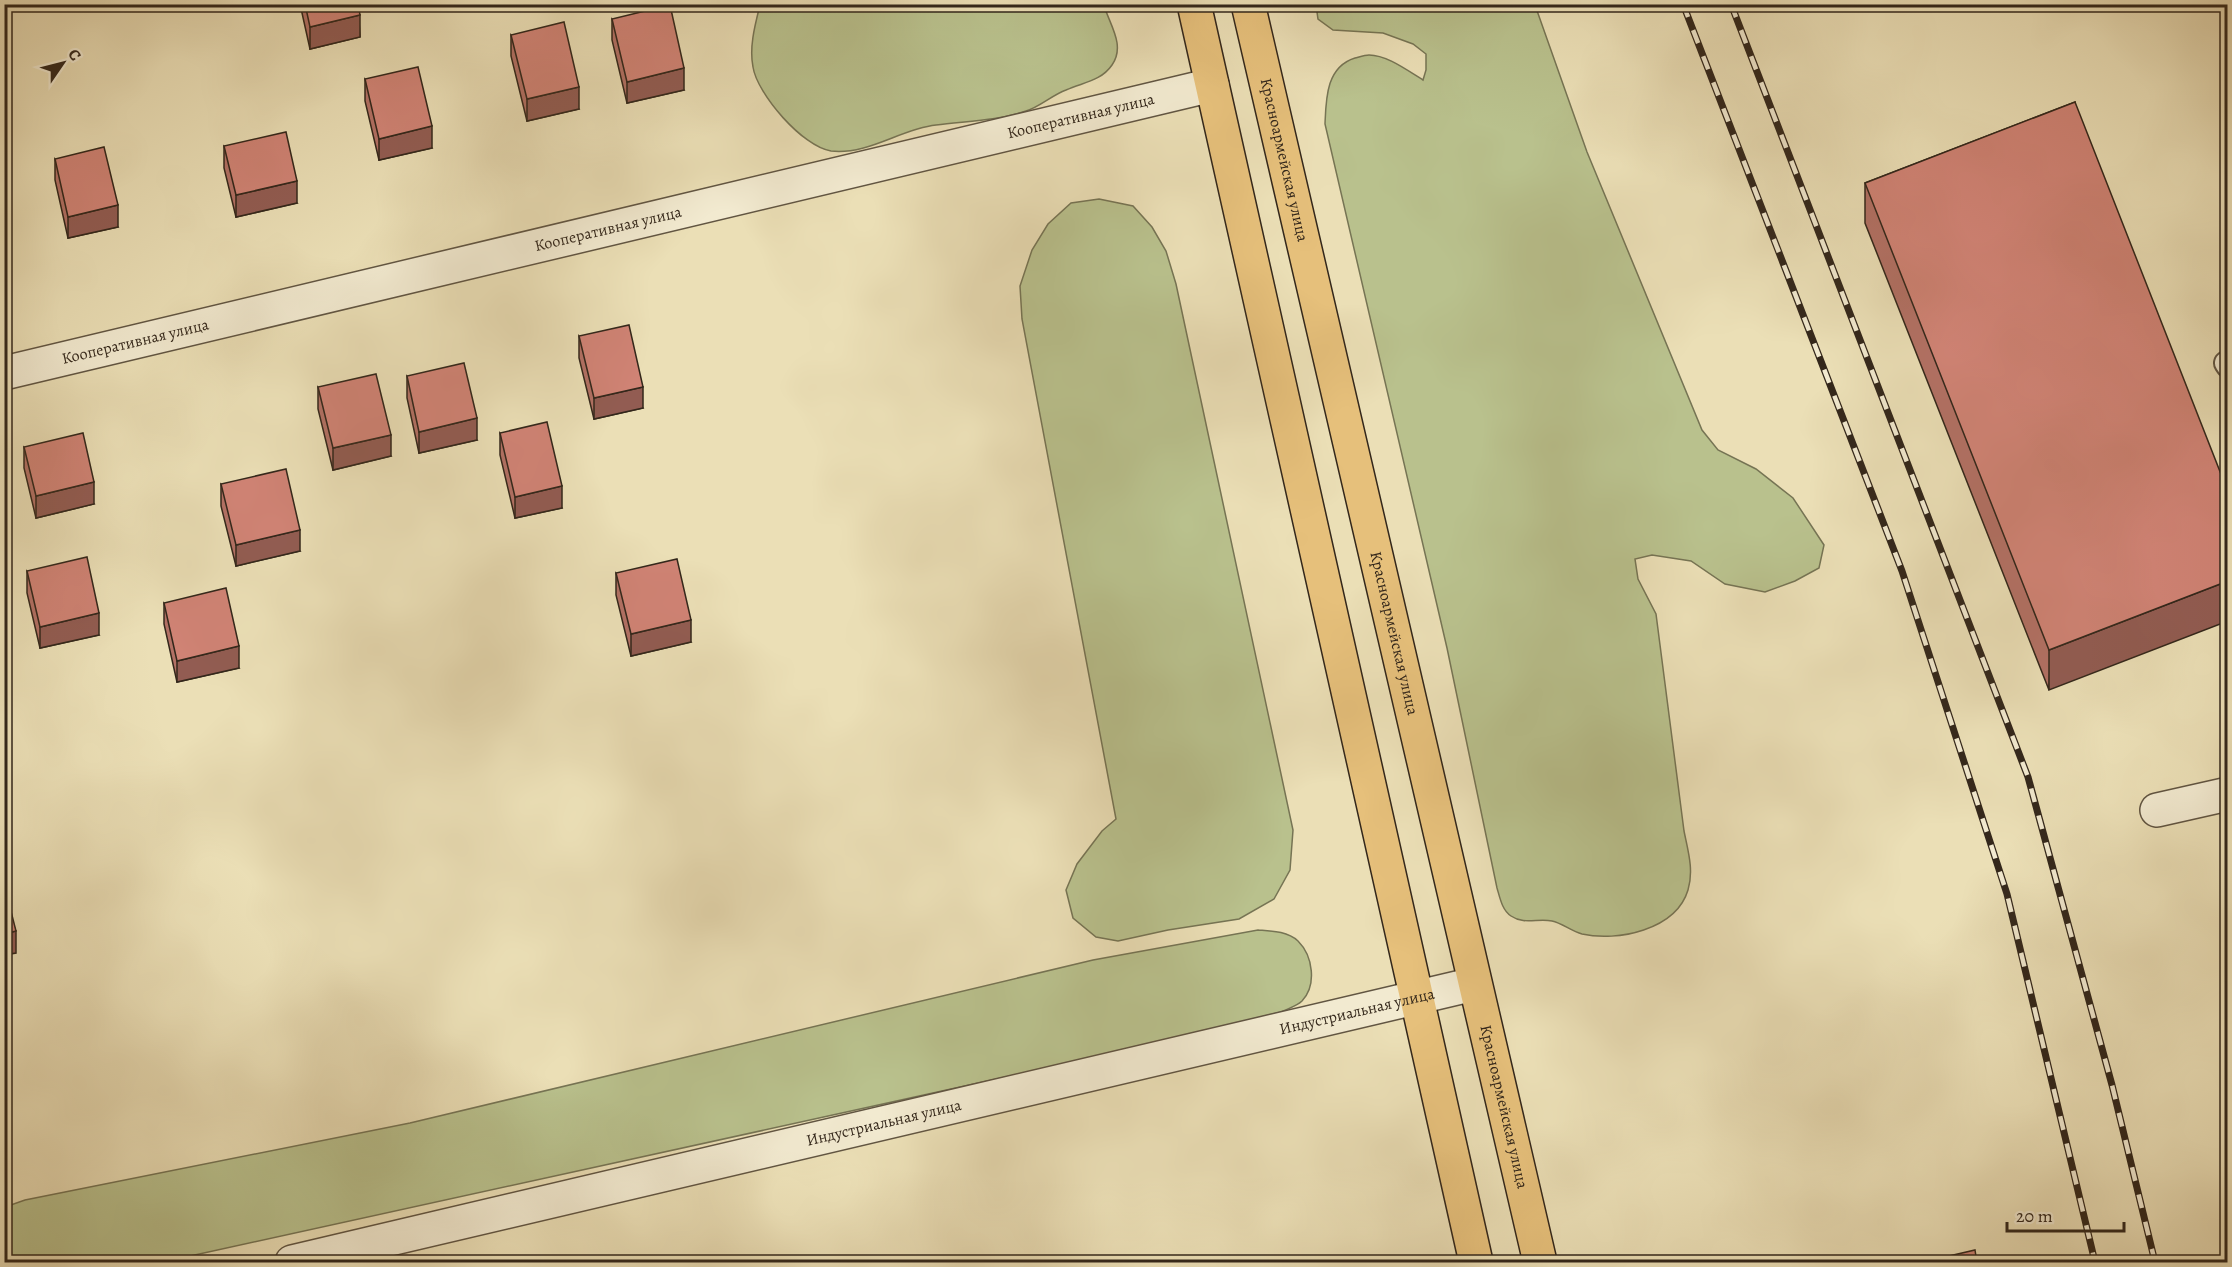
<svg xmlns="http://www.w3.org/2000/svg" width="2232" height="1267" font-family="Alegreya,serif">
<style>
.green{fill:#b9c18d;stroke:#767454;stroke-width:1.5}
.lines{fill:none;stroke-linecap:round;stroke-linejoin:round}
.service-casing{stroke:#615542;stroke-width:26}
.minor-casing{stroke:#615542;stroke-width:36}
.primary-casing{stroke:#33271b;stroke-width:36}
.service{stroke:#f2ead0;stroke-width:22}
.minor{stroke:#f2ead0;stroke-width:33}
.primary{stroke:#e6c07b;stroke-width:33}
.rail-casing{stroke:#33271b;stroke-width:7}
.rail{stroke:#f2ead0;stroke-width:4.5;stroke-dasharray:14;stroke-linecap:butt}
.wall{fill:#b37165;stroke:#33271b;stroke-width:1.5}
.shaded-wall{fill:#925c52;stroke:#33271b;stroke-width:1.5}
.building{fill:#d08375;stroke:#33271b;stroke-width:1.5}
.labels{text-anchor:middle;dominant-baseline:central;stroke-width:4.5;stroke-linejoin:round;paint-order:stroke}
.street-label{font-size:16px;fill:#33271b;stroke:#f2ead0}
</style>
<rect width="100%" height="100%" fill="#ebdfb6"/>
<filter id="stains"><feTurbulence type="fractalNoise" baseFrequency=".00333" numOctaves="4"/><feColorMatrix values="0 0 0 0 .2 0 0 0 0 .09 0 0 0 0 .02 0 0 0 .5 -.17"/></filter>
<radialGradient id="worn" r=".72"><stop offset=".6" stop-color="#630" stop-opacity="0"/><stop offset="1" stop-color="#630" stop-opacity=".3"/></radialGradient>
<g class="green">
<path d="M 760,5 L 1104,5 C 1109,24 1126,45 1112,65 C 1101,81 1084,82 1066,90 C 1052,95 1040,107 1026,111 C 997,121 966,121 936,125 C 900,129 869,155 831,151 C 803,147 757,94 753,67 C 749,47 755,25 760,5 Z"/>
<path d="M 1316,5 L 1535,5 L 1587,152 L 1702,430 L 1718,450 L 1756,469 L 1793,498 L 1824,545 L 1819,568 L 1795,581 L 1765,592 L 1725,584 L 1691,561 L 1652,555 L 1635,559 L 1638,579 L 1656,614 L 1684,831 C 1688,851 1694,870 1688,890 C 1676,930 1617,942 1582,934 C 1571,931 1562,923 1552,921 C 1538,918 1524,925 1511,916 C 1502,910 1500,898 1497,888 L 1447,648 L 1325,124 C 1326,99 1326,67 1355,58 C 1359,57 1365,55 1369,55 C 1387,55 1408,71 1423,80 L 1426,70 L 1426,54 L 1413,44 L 1383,33 L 1333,30 L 1318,19 Z"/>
<path d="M 1099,199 L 1133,206 L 1152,227 L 1166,251 L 1176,284 L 1293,830 L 1290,870 L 1274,899 L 1239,919 L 1168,930 L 1118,941 L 1096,937 L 1073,918 L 1066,890 L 1077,864 L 1102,831 L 1116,819 L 1022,319 L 1020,286 L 1032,250 L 1048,224 L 1071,203 Z"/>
<path d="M 1258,930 C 1271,931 1287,931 1298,941 C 1313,956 1317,985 1302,1001 C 1297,1006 1287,1009 1281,1012 L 1120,1052 L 163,1262 L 5,1262 L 5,1207 L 25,1200 L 410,1123 L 1093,960 Z"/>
</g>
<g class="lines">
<defs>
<path id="service" d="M 2226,363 L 2228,366"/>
<g id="minor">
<path id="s1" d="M 4,373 L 1212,85"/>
<path d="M 2157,810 L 2228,794"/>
<path id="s2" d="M 292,1262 L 1474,984"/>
</g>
<g id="primary">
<path d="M 1194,4 L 1476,1262"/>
<path id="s3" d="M 1248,4 L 1540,1262"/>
</g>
</defs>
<use href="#service" class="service-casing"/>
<use href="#minor" class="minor-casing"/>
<use href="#primary" class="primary-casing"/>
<use href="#service" class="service"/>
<use href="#minor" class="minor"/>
<use href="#primary" class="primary"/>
<defs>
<g id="rail">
<path d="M 1683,4 L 1902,571 L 2007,894 L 2095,1262"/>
<path d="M 1731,4 L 2028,777 L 2112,1085 L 2155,1262"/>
</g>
</defs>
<use href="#rail" class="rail-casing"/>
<use href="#rail" class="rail"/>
</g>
<g class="wall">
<path d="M 300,4 L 358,4 L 360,37 L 310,49 Z"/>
<path d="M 612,19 L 684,90 L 627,103 L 612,40 Z"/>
<path d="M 511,35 L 579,109 L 527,121 L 511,56 Z"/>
<path d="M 365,79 L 432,148 L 379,160 L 365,101 Z"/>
<path d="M 2075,102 L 2049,690 L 1865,223 L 1865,183 Z"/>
<path d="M 224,146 L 297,203 L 236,217 L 224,168 Z"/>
<path d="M 55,159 L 118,227 L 68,238 L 55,180 Z"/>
<path d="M 579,336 L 643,408 L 594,419 L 579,358 Z"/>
<path d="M 407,376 L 477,440 L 419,453 L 407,398 Z"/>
<path d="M 318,387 L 391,456 L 333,470 L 318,409 Z"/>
<path d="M 500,433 L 562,508 L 515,518 L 500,455 Z"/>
<path d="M 24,447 L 94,504 L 36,518 L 24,468 Z"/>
<path d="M 221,484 L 300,551 L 236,566 L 221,506 Z"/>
<path d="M 27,571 L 99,635 L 40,648 L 27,593 Z"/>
<path d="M 616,573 L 691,642 L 631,656 L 616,595 Z"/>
<path d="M 164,603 L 239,668 L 177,682 L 164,624 Z"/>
</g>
<g class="shaded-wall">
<path d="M 360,15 L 360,37 L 310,49 L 310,27 Z"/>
<path d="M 684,68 L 684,90 L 627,103 L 627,82 Z"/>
<path d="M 579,87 L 579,109 L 527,121 L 527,99 Z"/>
<path d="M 432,126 L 432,148 L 379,160 L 379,139 Z"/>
<path d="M 297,181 L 297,203 L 236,217 L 236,195 Z"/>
<path d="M 118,205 L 118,227 L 68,238 L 68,217 Z"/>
<path d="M 643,387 L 643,408 L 594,419 L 594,398 Z"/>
<path d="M 477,418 L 477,440 L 419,453 L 419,432 Z"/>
<path d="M 391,435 L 391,456 L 333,470 L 333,448 Z"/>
<path d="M 94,482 L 94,504 L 36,518 L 36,496 Z"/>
<path d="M 562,486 L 562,508 L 515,518 L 515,497 Z"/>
<path d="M 300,530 L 300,551 L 236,566 L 236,545 Z"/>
<path d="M 2228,581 L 2228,621 L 2049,690 L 2049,650 Z"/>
<path d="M 99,613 L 99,635 L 40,648 L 40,627 Z"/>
<path d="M 691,620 L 691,642 L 631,656 L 631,634 Z"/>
<path d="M 239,646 L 239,668 L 177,682 L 177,661 Z"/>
<path d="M 16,931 L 16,953 L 4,955 L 4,934 Z"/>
</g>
<g class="building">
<path d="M 305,4 L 358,4 L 360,15 L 310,27 Z"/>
<path d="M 670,5 L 684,68 L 627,82 L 612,19 Z"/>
<path d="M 564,22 L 579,87 L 527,99 L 511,35 Z"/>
<path d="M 418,67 L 432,126 L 379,139 L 365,79 Z"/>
<path d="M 2075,102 L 2228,492 L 2228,581 L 2049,650 L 1865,183 Z"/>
<path d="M 286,132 L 297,181 L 236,195 L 224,146 Z"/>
<path d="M 104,147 L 118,205 L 68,217 L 55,159 Z"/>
<path d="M 629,325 L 643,387 L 594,398 L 579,336 Z"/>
<path d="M 464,363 L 477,418 L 419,432 L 407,376 Z"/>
<path d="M 376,374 L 391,435 L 333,448 L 318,387 Z"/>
<path d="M 547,422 L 562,486 L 515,497 L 500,433 Z"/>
<path d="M 83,433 L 94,482 L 36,496 L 24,447 Z"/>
<path d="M 286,469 L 300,530 L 236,545 L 221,484 Z"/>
<path d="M 87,557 L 99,613 L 40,627 L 27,571 Z"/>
<path d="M 677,559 L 691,620 L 631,634 L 616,573 Z"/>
<path d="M 226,588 L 239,646 L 177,661 L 164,603 Z"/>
<path d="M 4,884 L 16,931 L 4,934 Z"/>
<path d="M 1975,1250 L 1977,1263 L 1919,1263 Z"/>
</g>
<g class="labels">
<g class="street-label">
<text stroke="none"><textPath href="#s1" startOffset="1107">Кооперативная улица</textPath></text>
<text stroke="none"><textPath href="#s3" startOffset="160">Красноармейская улица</textPath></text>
<text stroke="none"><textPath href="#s1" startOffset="621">Кооперативная улица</textPath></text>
<text stroke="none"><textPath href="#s1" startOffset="135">Кооперативная улица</textPath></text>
<text stroke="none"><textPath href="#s3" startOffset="646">Красноармейская улица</textPath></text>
<text stroke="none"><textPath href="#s2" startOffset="1094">Индустриальная улица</textPath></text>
<text stroke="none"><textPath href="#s3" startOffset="1132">Красноармейская улица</textPath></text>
<text stroke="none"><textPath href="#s2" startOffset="608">Индустриальная улица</textPath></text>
</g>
</g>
<rect width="2232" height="1267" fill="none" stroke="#ebdfb6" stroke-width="24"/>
<rect x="6" y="6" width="2220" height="1255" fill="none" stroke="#33271b" stroke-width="3"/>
<rect x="12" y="12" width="2208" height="1243" fill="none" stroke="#33271b" stroke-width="1.5"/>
<g transform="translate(63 63) rotate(55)" stroke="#f2ead0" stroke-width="4.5" paint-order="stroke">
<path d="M0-4.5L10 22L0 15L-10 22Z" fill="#33271b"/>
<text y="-9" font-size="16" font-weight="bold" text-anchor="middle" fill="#33271b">С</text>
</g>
<path d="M2007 1222v9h117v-9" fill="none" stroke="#33271b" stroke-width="3"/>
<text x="2016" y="1222" font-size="18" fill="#33271b" stroke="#f2ead0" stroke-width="4.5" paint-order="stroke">20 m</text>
<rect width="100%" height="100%" filter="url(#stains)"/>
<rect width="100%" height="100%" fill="url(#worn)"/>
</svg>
